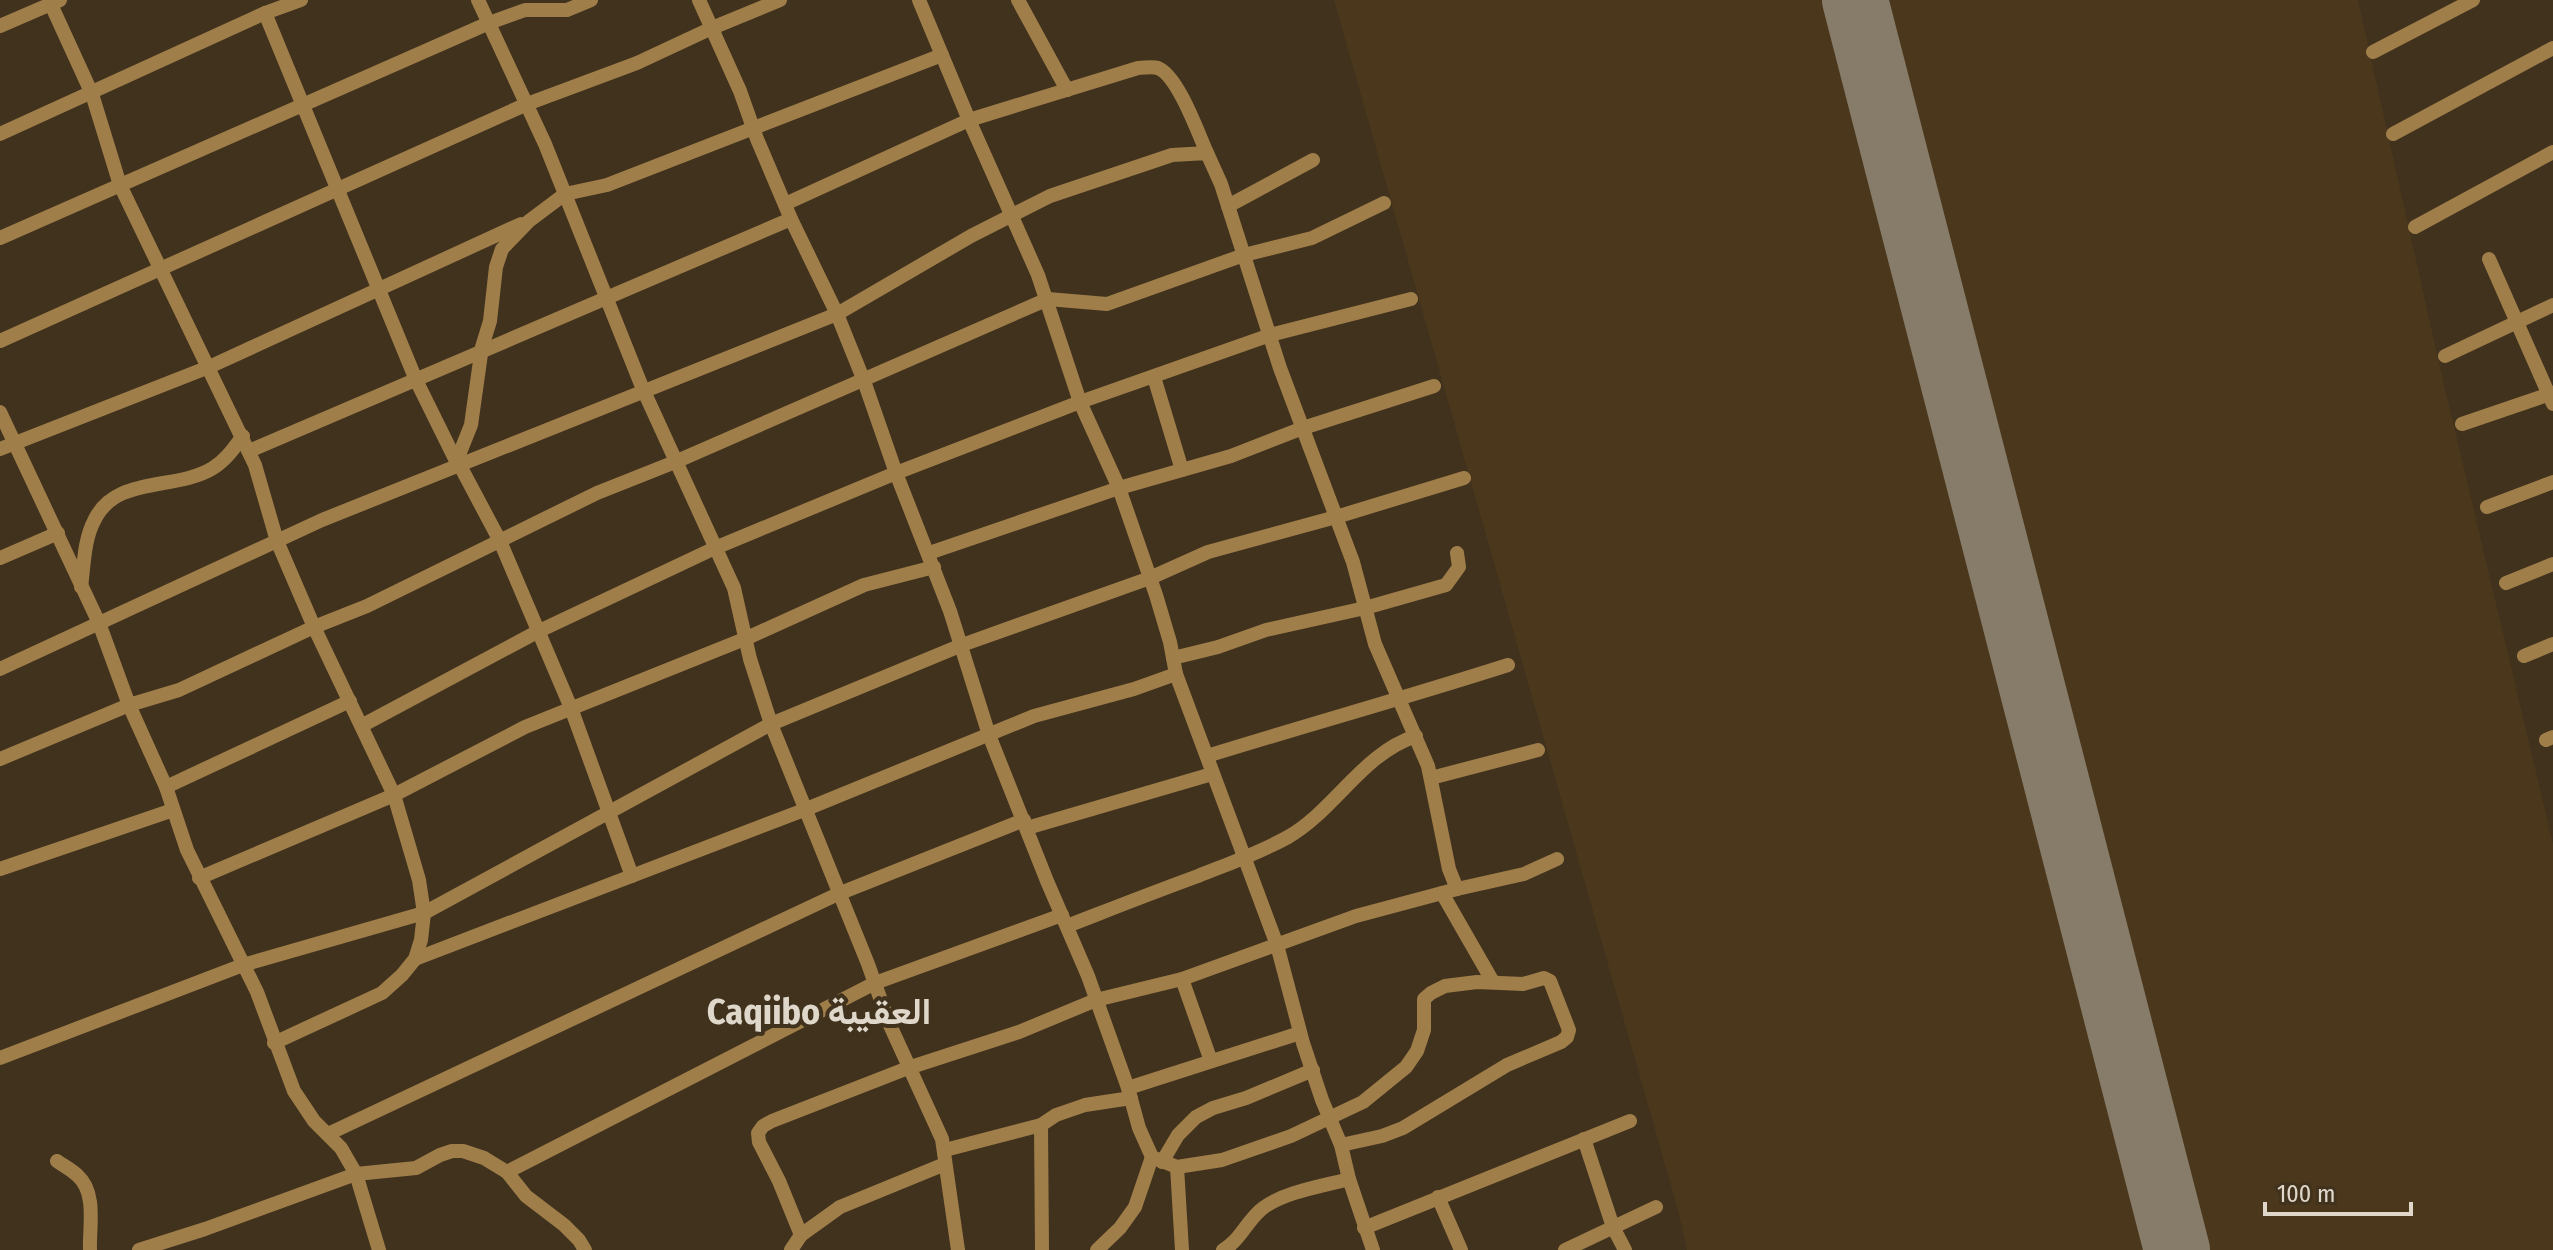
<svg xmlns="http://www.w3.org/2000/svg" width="2553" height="1250" font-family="'Fira Sans Condensed',Vazirmatn,sans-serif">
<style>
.built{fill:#4b381c}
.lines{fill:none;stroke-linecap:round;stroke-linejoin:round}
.runway{stroke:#877c6a;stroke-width:66}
.minor{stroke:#a07e4a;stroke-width:14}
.labels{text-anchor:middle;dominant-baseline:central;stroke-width:8;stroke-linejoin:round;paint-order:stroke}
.district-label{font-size:36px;font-weight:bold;fill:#e0d7cb;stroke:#40321d}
</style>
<rect width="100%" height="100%" fill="#40321d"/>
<path class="built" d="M 1334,0 L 2358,0 L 2438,359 L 2553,844 L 2553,1250 L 1687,1250 L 1679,1214 Z"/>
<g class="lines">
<path class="runway" d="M 1855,0 L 2177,1250"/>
<g class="minor">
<path d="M 478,0 L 545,144 L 642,387 L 734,588 L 750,659 L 771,724 L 868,964 L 889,1023 L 942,1139 L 958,1250"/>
<path d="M 699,0 L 740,91 L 757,139 L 791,219 L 837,314 L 864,381 L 896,473 L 950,611 L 989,735 L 1047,881 L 1088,976 L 1128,1088 L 1139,1128 L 1152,1157 L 1177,1167 L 1222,1160 L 1291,1136 L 1363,1102 L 1406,1067 L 1417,1051 L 1424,1030 L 1424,999 L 1431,993 L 1445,986 L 1477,982 L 1523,984 L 1544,978 L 1550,981 L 1569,1030 L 1567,1037 L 1561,1042 L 1507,1065 L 1403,1128 L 1382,1136 L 1341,1145"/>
<path d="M 919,0 L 969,120 L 1038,275 L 1080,402 L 1119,488 L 1156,595 L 1170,642 L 1176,674"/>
<path d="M 1018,0 L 1067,90"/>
<path d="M 265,13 L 416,380 L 458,465"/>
<path d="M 0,26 L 60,0"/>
<path d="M 2373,52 L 2473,0"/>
<path d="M 0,134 L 265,13 L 301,0"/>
<path d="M 2393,134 L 2553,48"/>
<path d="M 785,204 L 969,120 L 1138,68 C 1145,68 1152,66 1158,68 C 1178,76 1198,133 1207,153"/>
<path d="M 1228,206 L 1313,160"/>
<path d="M 2415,227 L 2553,152"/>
<path d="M 0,238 L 489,23 L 525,10 L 567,10 L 591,0"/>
<path d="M 2489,259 L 2553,404"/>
<path d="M 0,341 L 527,104 L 637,63 L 712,28 L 780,0"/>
<path d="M 2445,356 L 2553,305"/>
<path d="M 1154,377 L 1182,470"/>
<path d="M 0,412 L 99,623 L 129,705 L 166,787 L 187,850 L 257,992 L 294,1091 L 314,1121 L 341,1148 L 356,1174 L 379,1250"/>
<path d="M 2462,424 L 2553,393"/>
<path d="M 0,449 L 209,367 L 521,224"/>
<path d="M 249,451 L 791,219"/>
<path d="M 2487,507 L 2553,482"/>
<path d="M 929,553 L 1119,488 L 1231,456 L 1303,428 L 1434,386"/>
<path d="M 0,558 L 58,533"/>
<path d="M 2506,583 L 2553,564"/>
<path d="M 81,587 C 84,565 84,540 94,521 C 115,475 176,491 213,468 C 226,460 234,448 243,436"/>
<path d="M 2524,656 L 2553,644"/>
<path d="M 1173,658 L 1218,647 L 1266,630 L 1365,608 L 1446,585 L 1459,567 L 1457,553"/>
<path d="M 0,669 L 322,520 L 837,314 L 971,236 L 1050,196 L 1172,155 L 1207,153 L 1221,184 L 1280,368 L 1353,562 L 1375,644 L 1428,766 L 1449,869 L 1457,889"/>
<path d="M 363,725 L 537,632 L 715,548 L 896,473 L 1080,402 L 1270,335 L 1411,299"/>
<path d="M 2546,740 L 2553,737"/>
<path d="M 1207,756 C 1307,725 1408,697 1508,665"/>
<path d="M 0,759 L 129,705 L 179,690 L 314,627 L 277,541 L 255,465 L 120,185 L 92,94 L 49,0"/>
<path d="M 1431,778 L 1538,750"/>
<path d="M 166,787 L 350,701"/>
<path d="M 1027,828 L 1212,774"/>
<path d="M 0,869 L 173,810"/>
<path d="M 632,876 L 571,708 L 500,541 L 457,460 L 471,425 L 482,347 L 490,321 L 496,267 L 502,249 L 529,221 L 565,194 L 607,185 L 942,55"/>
<path d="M 199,878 L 394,795 L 525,727 L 747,638 L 864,585 L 934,567"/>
<path d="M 1442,893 L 1493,982"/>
<path d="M 1067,926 C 1111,909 1154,892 1198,876 C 1228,864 1259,853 1288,837 C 1335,810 1363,753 1416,736"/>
<path d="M 415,959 L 804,810 L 1034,716 L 1134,689 L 1176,674 L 1277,945 L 1303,1043 L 1322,1100 L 1341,1145 L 1349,1179 L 1373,1250"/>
<path d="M 1182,979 L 1211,1061"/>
<path d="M 274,1043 L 382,993 L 402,975 L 415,959 L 421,940 L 424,913 L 419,880 L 394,795 L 314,627 L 367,606 L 597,493 L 675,462 L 1048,299 L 1107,304 L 1244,255 L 1312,238 L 1384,203"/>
<path d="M 0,1058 L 243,965 L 424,913 L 771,724 L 962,645 L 1150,578 L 1208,552 L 1336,517 L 1464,478"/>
<path d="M 1128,1088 L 1300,1033"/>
<path d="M 1041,1125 L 1042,1250"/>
<path d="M 328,1134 L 838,894 L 1024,820"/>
<path d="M 1584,1139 L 1613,1227 L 1625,1250"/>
<path d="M 945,1150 L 1041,1125 L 1056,1115 L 1085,1105 L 1131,1098"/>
<path d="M 57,1161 C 64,1166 72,1170 78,1176 C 97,1193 89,1228 90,1250"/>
<path d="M 1162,1162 L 1178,1135 L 1196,1117 L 1213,1108 L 1246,1098 L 1313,1070"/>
<path d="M 1177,1167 L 1182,1250"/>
<path d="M 507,1172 L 875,983 L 1062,915"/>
<path d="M 1438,1197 L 1461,1250"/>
<path d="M 1364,1228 L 1630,1121"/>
<path d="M 801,1235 L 840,1207 L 945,1164"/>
<path d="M 139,1250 L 205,1229 L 356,1174 L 416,1168 L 440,1155 L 452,1151 L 463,1151 L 484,1158 L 507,1172 L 526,1196 L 564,1225 L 579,1240 L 585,1250"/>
<path d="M 791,1250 L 801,1235 L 779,1181 L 759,1142 L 758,1133 L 763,1126 L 772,1121 L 908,1068 L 1019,1032 L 1096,1000 L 1182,979 L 1356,916 L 1457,889 L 1524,874 L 1557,859"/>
<path d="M 1097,1250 L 1120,1228 L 1135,1207 L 1152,1157"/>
<path d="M 1223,1250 C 1241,1240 1247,1220 1263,1208 C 1284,1192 1323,1186 1349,1179"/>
<path d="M 1565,1250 L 1656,1207"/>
</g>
</g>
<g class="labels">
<g class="district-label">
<text x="819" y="1012">Caqiibo العقيبة</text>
</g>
</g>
<path d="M2265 1202v12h146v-12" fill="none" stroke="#e0d7cb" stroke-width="4"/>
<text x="2277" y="1202" font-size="24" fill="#e0d7cb" stroke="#40321d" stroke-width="6" paint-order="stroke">100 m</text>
</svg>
